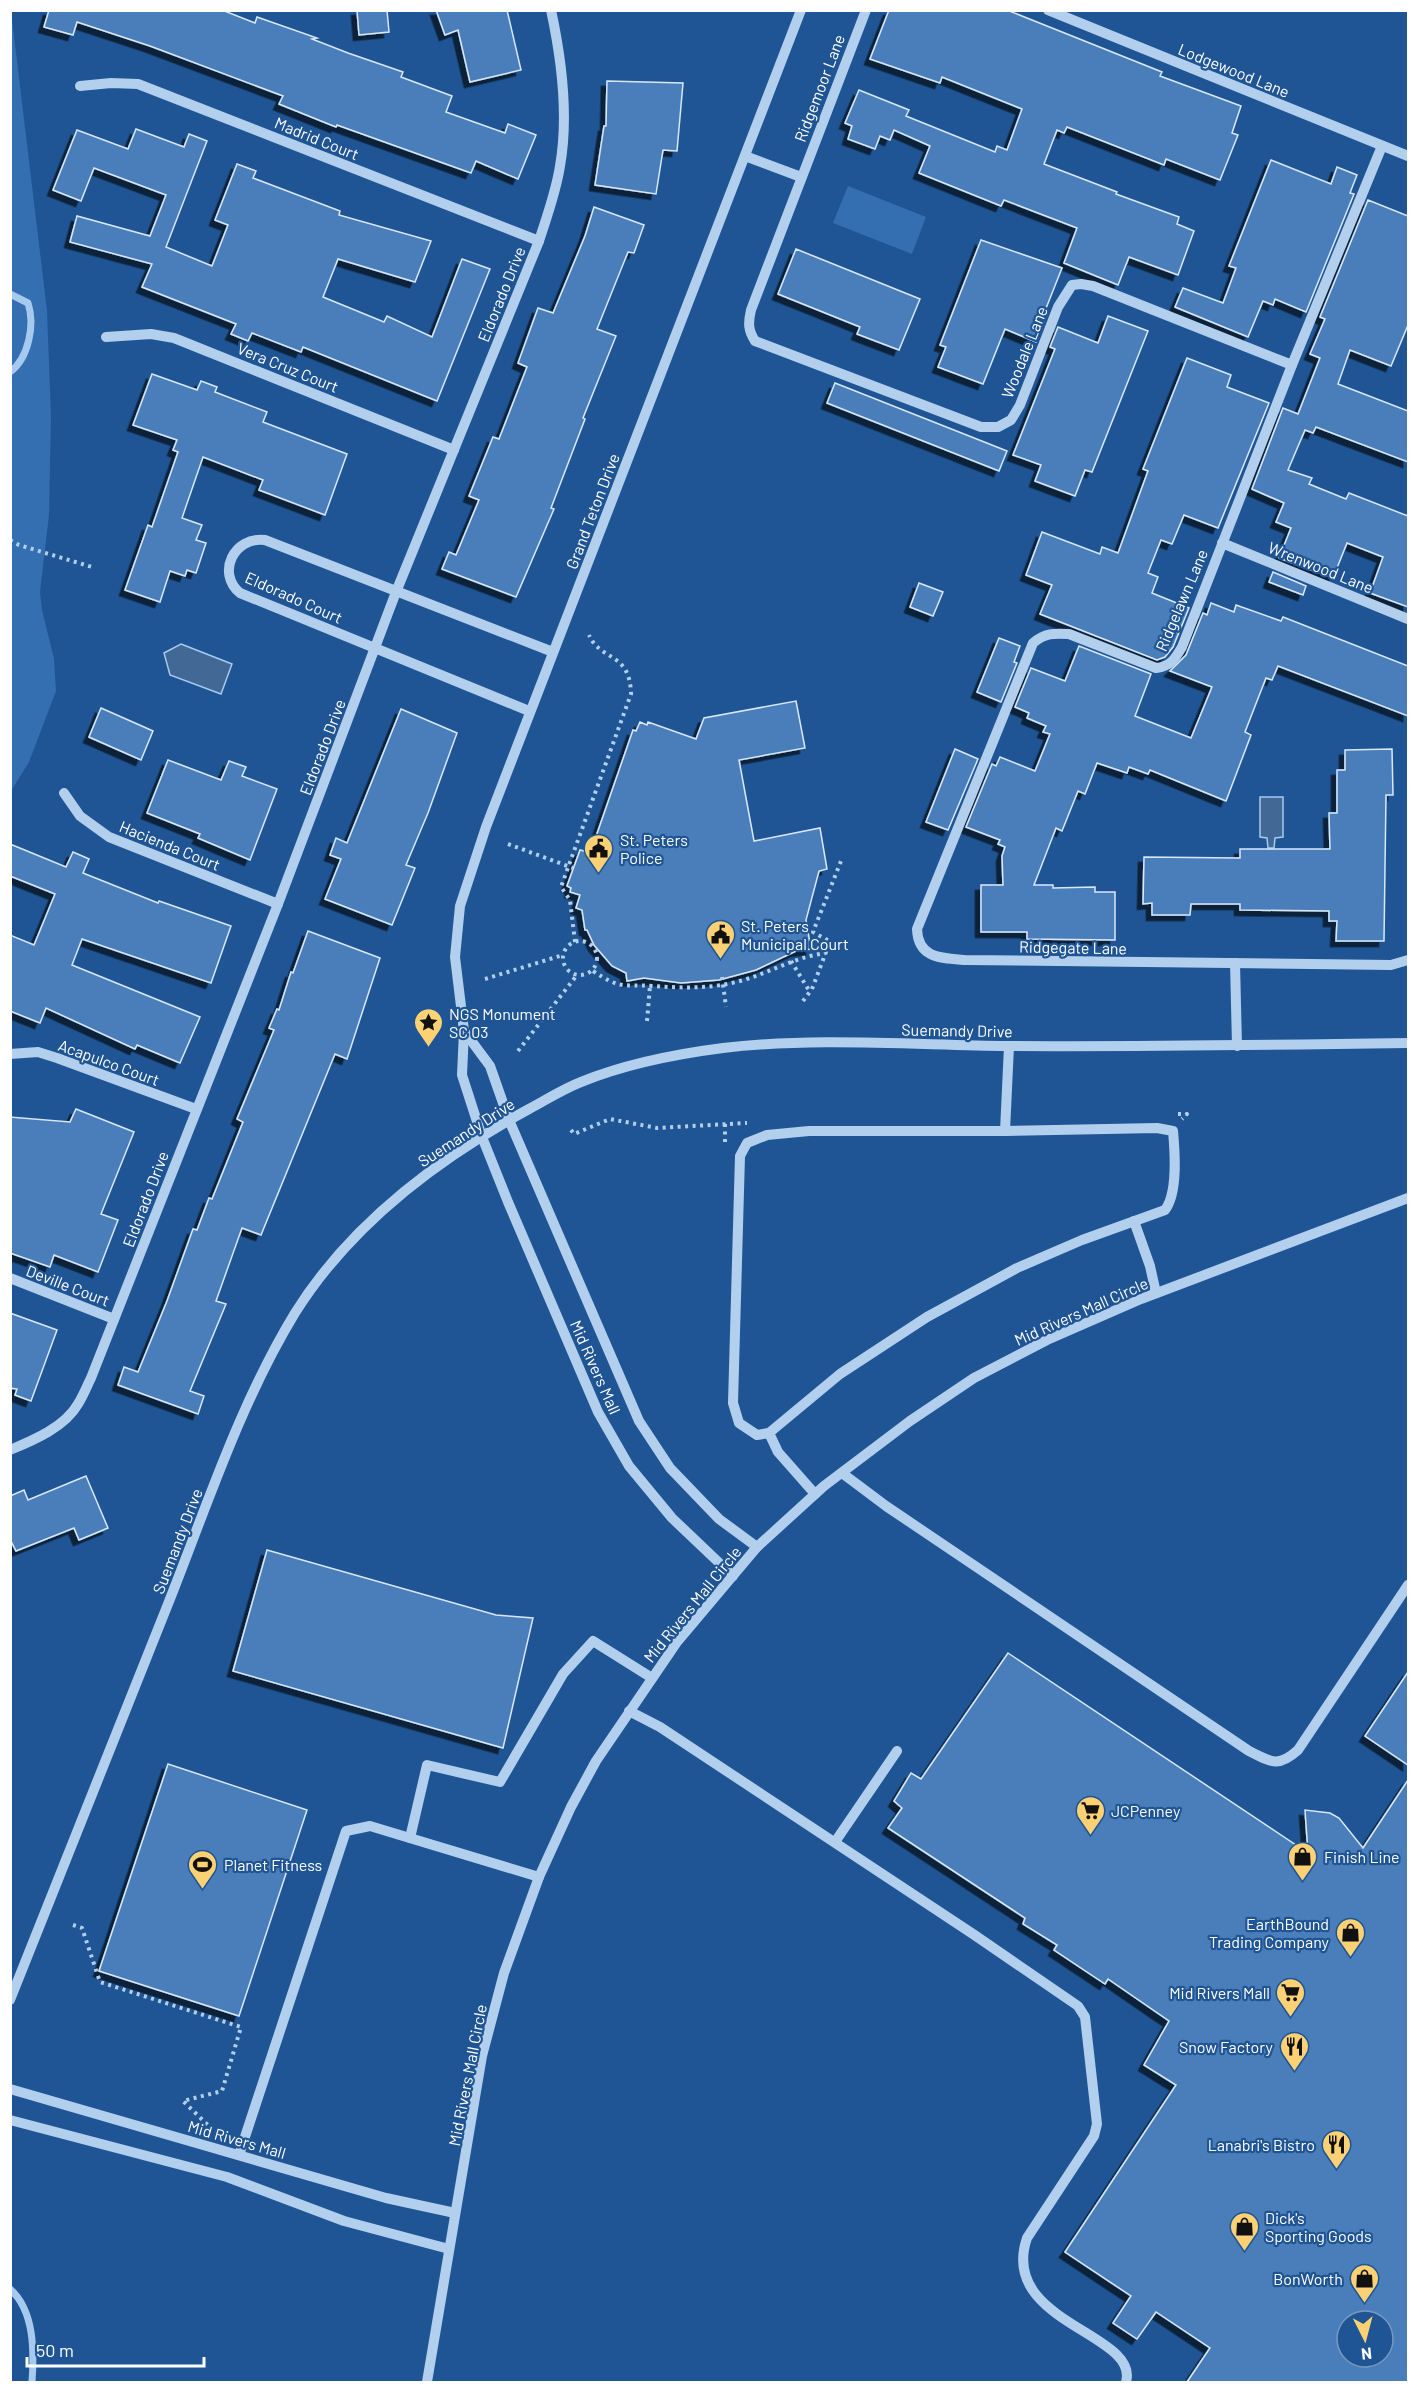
<svg xmlns="http://www.w3.org/2000/svg" width="1419" height="2393" font-family="Barlow,sans-serif">
<style>
.green{fill:#346fb1}
.water{fill:#426895;stroke:#a6caef;stroke-width:1.5}
.lines{fill:none;stroke-linecap:round;stroke-linejoin:round}
.stream{stroke:#a6caef;stroke-width:7}
.building{fill:#487eba;stroke:#d8e8fa;stroke-width:1.5;fill-rule:evenodd;filter:url(#shadow)}
.path{stroke:#b2cfee;stroke-width:4;stroke-dasharray:3 4.5;stroke-linecap:butt}
.minor{stroke:#b2cfee;stroke-width:10}
.labels{text-anchor:middle;dominant-baseline:central;stroke-width:4.5;stroke-linejoin:round;paint-order:stroke}
.street-label{font-size:16px;fill:#fff;stroke:#1f5594}
.poi-label{font-size:16px;fill:#fff;stroke:#1f5594;text-anchor:start}
</style>
<defs>
<filter id="shadow"><feDropShadow dx="-5.5" dy="5.5" stdDeviation="0" flood-color="#0009"/></filter>
</defs>
<rect width="100%" height="100%" fill="#1f5594"/>
<g class="green">
<path d="M 11,11 L 47,311 L 51,416 L 49,515 L 40,592 L 42,610 L 54,659 L 56,691 L 29,762 L 11,791 Z"/>
<path d="M 848,186 L 926,217 L 912,254 L 833,223 Z"/>
</g>
<g class="water">
<path d="M 181,644 L 232,664 L 221,694 L 170,675 L 164,653 Z"/>
<path d="M 1260,797 L 1283,797 L 1283,837 L 1275,838 L 1274,848 L 1268,848 L 1267,838 L 1260,837 Z"/>
</g>
<g class="lines">
<g class="stream">
<path d="M 10,294 L 28,303 C 35,324 29,358 10,372"/>
<path d="M 10,2289 C 35,2311 34,2353 32,2382"/>
</g>
</g>
<g class="building">
<path d="M 49,10 L 222,10 L 255,23 L 257,17 L 317,38 L 312,39 L 348,53 L 403,72 L 401,77 L 452,96 L 446,112 L 505,133 L 508,124 L 536,135 L 518,179 L 476,161 L 471,173 L 337,125 L 336,127 L 326,123 L 279,104 L 283,96 L 150,46 L 77,22 L 73,35 L 44,27 Z"/>
<path d="M 357,10 L 387,10 L 389,32 L 359,35 Z"/>
<path d="M 436,10 L 507,10 L 521,70 L 470,82 L 458,30 L 445,35 Z"/>
<path d="M 889,10 L 1007,10 L 1162,72 L 1160,76 L 1241,106 L 1232,133 L 1238,135 L 1220,180 L 1166,159 L 1164,165 L 1067,127 L 1064,133 L 1057,130 L 1044,164 L 1117,192 L 1116,194 L 1179,217 L 1177,224 L 1194,231 L 1178,275 L 1129,257 L 1118,285 L 1064,263 L 1077,228 L 1004,200 L 1001,206 L 919,173 L 930,146 L 894,130 L 890,140 L 880,136 L 875,149 L 848,139 L 852,126 L 845,123 L 859,90 L 909,110 L 906,116 L 995,152 L 997,146 L 1007,150 L 1022,109 L 942,77 L 940,83 L 870,59 Z"/>
<path d="M 607,81 L 683,83 L 677,151 L 663,150 L 656,194 L 595,185 L 604,126 L 606,126 Z"/>
<path d="M 136,129 L 184,147 L 189,134 L 207,141 L 166,247 L 212,266 L 228,225 L 215,220 L 237,164 L 256,171 L 253,178 L 340,211 L 339,215 L 431,241 L 415,282 L 338,259 L 323,297 L 384,322 L 387,316 L 432,337 L 462,259 L 490,269 L 437,401 L 303,347 L 301,352 L 252,333 L 248,341 L 231,334 L 236,324 L 142,287 L 152,264 L 70,242 L 77,216 L 150,236 L 166,195 L 94,168 L 81,201 L 53,190 L 77,130 L 128,149 Z"/>
<path d="M 1271,160 L 1331,184 L 1337,167 L 1357,175 L 1350,193 L 1354,194 L 1306,312 L 1275,299 L 1273,305 L 1263,301 L 1248,337 L 1175,307 L 1183,288 L 1223,303 L 1236,268 L 1229,266 Z"/>
<path d="M 1368,200 L 1408,216 L 1408,325 L 1391,366 L 1350,350 L 1338,384 L 1408,411 L 1408,462 L 1316,427 L 1313,433 L 1305,430 L 1288,470 L 1312,478 L 1309,484 L 1346,499 L 1349,493 L 1408,516 L 1408,607 L 1370,593 L 1383,557 L 1347,543 L 1333,578 L 1279,558 L 1291,528 L 1276,522 L 1284,503 L 1252,489 L 1283,408 L 1298,414 L 1320,358 L 1310,354 L 1325,319 L 1320,317 Z"/>
<path d="M 594,207 L 644,225 L 634,253 L 628,252 L 597,329 L 616,336 L 583,418 L 585,419 L 551,508 L 554,509 L 516,597 L 442,569 L 449,552 L 456,555 L 479,500 L 469,496 L 493,437 L 499,439 L 527,367 L 518,363 L 538,308 L 553,313 L 585,236 Z"/>
<path d="M 981,240 L 1062,268 L 1041,321 L 1044,322 L 1036,342 L 1005,329 L 983,384 L 938,367 L 946,347 L 940,345 Z"/>
<path d="M 796,249 L 920,299 L 899,350 L 857,334 L 860,327 L 778,294 Z"/>
<path d="M 1108,316 L 1148,331 L 1092,472 L 1085,470 L 1075,496 L 1035,481 L 1041,465 L 1013,455 L 1055,349 L 1050,347 L 1058,327 L 1098,343 Z"/>
<path d="M 1187,358 L 1231,375 L 1227,387 L 1269,403 L 1218,528 L 1184,515 L 1172,544 L 1161,540 L 1148,573 L 1158,577 L 1152,593 L 1189,608 L 1173,647 L 1165,657 L 1157,660 L 1040,614 L 1052,585 L 1026,575 L 1042,532 L 1100,554 L 1102,547 L 1118,553 L 1148,471 L 1143,469 Z"/>
<path d="M 152,374 L 197,390 L 201,381 L 217,387 L 215,392 L 267,412 L 263,422 L 347,454 L 325,515 L 259,490 L 263,480 L 203,457 L 182,518 L 202,525 L 196,540 L 206,543 L 196,573 L 187,570 L 185,576 L 170,571 L 160,602 L 125,590 L 148,525 L 152,527 L 178,452 L 173,450 L 177,440 L 133,425 Z"/>
<path d="M 835,383 L 1007,451 L 999,471 L 827,403 Z"/>
<path d="M 1273,572 L 1306,586 L 1303,595 L 1269,582 Z"/>
<path d="M 919,583 L 943,592 L 933,616 L 910,607 Z"/>
<path d="M 1211,603 L 1234,612 L 1236,605 L 1281,621 L 1283,617 L 1408,666 L 1408,716 L 1278,666 L 1272,680 L 1266,678 L 1245,732 L 1251,735 L 1226,801 L 1150,770 L 1148,774 L 1129,767 L 1127,773 L 1097,763 L 1085,794 L 1078,791 L 1062,831 L 1056,828 L 1034,885 L 1053,885 L 1053,888 L 1095,887 L 1095,892 L 1115,892 L 1115,940 L 1027,939 L 1027,932 L 981,932 L 981,885 L 1003,885 L 1002,856 L 1005,847 L 998,844 L 1000,840 L 966,827 L 992,764 L 996,766 L 1000,757 L 1035,771 L 1050,734 L 1043,732 L 1046,726 L 1027,718 L 1029,713 L 1015,707 L 1031,668 L 1065,681 L 1079,646 L 1151,674 L 1135,716 L 1191,738 L 1212,687 L 1170,671 L 1186,655 L 1203,613 L 1207,615 Z"/>
<path d="M 999,638 L 1020,646 L 1014,662 L 1017,663 L 1001,702 L 977,692 Z"/>
<path d="M 796,701 L 805,748 L 739,760 L 754,841 L 820,828 L 827,869 L 819,871 L 806,920 L 811,949 L 796,951 L 756,970 L 719,980 L 681,983 L 644,978 L 627,981 L 626,973 L 612,966 L 594,945 L 587,930 L 585,930 L 582,910 L 576,908 L 580,895 L 570,892 L 571,888 L 567,886 L 580,850 L 584,851 L 586,846 L 592,848 L 633,730 L 636,731 L 640,722 L 647,725 L 648,722 L 696,739 L 704,718 Z"/>
<path d="M 101,708 L 153,731 L 141,760 L 89,737 Z"/>
<path d="M 401,709 L 457,733 L 428,813 L 406,865 L 415,868 L 392,925 L 325,899 L 341,859 L 330,855 L 336,838 L 347,843 Z"/>
<path d="M 955,749 L 978,759 L 948,830 L 926,822 Z"/>
<path d="M 1392,749 L 1393,795 L 1386,795 L 1384,941 L 1336,941 L 1337,921 L 1329,921 L 1329,911 L 1240,910 L 1240,904 L 1191,904 L 1190,915 L 1152,915 L 1152,903 L 1143,904 L 1144,857 L 1240,858 L 1240,849 L 1330,849 L 1329,813 L 1337,813 L 1337,770 L 1345,770 L 1345,750 Z"/>
<path d="M 168,760 L 221,780 L 229,761 L 246,767 L 242,776 L 277,789 L 250,860 L 198,838 L 200,834 L 147,813 Z"/>
<path d="M 10,844 L 66,867 L 73,852 L 89,859 L 83,873 L 158,903 L 159,901 L 231,926 L 211,983 L 82,939 L 72,965 L 200,1017 L 180,1063 L 137,1045 L 135,1049 L 46,1008 L 40,1023 L 10,1011 L 10,935 L 34,945 L 55,894 L 10,876 Z"/>
<path d="M 308,931 L 380,958 L 347,1059 L 335,1054 L 261,1235 L 242,1228 L 216,1301 L 226,1304 L 190,1391 L 204,1396 L 198,1414 L 118,1385 L 124,1367 L 138,1372 L 167,1301 L 193,1229 L 197,1230 L 209,1198 L 212,1199 L 243,1122 L 237,1119 L 274,1030 L 269,1028 L 277,1009 L 279,1010 L 291,972 L 293,973 Z"/>
<path d="M 76,1109 L 134,1132 L 101,1214 L 118,1220 L 98,1272 L 54,1255 L 50,1267 L 10,1253 L 10,1117 L 70,1122 Z"/>
<path d="M 10,1313 L 57,1330 L 31,1401 L 15,1395 L 17,1389 L 10,1388 Z"/>
<path d="M 86,1476 L 108,1528 L 79,1540 L 74,1528 L 16,1551 L 10,1539 L 10,1496 L 24,1490 L 28,1500 Z"/>
<path d="M 267,1550 L 496,1615 L 533,1618 L 503,1748 L 233,1671 Z"/>
<path d="M 1008,1653 L 1308,1853 L 1305,1810 L 1330,1813 L 1339,1818 L 1363,1848 L 1408,1780 L 1408,2382 L 1187,2382 L 1210,2348 L 1156,2312 L 1137,2339 L 1113,2323 L 1131,2296 L 1065,2252 L 1176,2085 L 1144,2065 L 1169,2021 L 1108,1979 L 1105,1984 L 1054,1950 L 1057,1945 L 1023,1924 L 1025,1918 L 888,1828 L 902,1808 L 894,1801 L 911,1773 L 921,1779 ZM 1347,2321 L 1383,2321 L 1383,2357 L 1347,2357 Z"/>
<path d="M 1408,1672 L 1408,1765 L 1365,1736 Z"/>
<path d="M 168,1764 L 307,1810 L 239,2016 L 99,1971 Z"/>
</g>
<g class="lines">
<g class="path">
<path d="M 10,540 L 19,545 L 92,567"/>
<path d="M 508,844 L 573,868"/>
<circle cx="580" cy="958" r="17"/>
<path d="M 575,942 L 570,900 L 561,887 L 631,694 C 630,651 601,662 589,635"/>
<path d="M 791,961 L 810,992"/>
<path d="M 593,971 C 622,990 621,984 653,986 C 682,988 711,989 740,981 C 770,973 794,957 826,953"/>
<path d="M 722,977 L 726,1007"/>
<path d="M 485,979 L 563,955"/>
<path d="M 803,1001 L 812,989 L 829,944 L 829,941 L 813,932 L 841,861"/>
<path d="M 647,1021 L 650,986"/>
<path d="M 518,1051 L 577,975"/>
<path d="M 1178,1114 L 1187,1114 L 1182,1119"/>
<path d="M 725,1124 L 725,1146"/>
<path d="M 571,1130 L 574,1134 L 610,1119 L 657,1128 L 747,1123"/>
<path d="M 73,1925 L 82,1928 L 100,1982 L 241,2027 L 222,2091 L 183,2101 L 212,2129"/>
</g>
<g class="minor">
<path d="M 866,10 L 751,310 C 748,323 748,330 755,341 L 981,427 L 998,427 L 1011,420 L 1020,405 L 1058,307 L 1072,285 L 1081,284 L 1093,286 L 1292,365"/>
<path d="M 1048,10 L 1408,156"/>
<path d="M 80,86 L 111,83 L 138,84 L 539,241"/>
<path d="M 1382,146 L 1292,365 L 1182,647 C 1175,659 1171,666 1156,668 L 1069,634 C 1054,633 1045,633 1033,643 L 917,929 C 918,958 940,958 965,960 L 1391,965 L 1408,960"/>
<path d="M 745,156 L 801,177"/>
<path d="M 106,337 L 151,334 L 174,338 L 454,450"/>
<path d="M 1222,543 L 1408,619"/>
<path d="M 529,711 L 240,593 C 216,573 234,536 265,540 L 553,652"/>
<path d="M 64,793 L 80,816 L 109,837 L 278,904"/>
<path d="M 1235,963 L 1237,1046"/>
<path d="M 464,1031 L 490,1066 L 509,1120 L 639,1421 L 670,1468 L 719,1519 L 757,1547"/>
<path d="M 10,1054 L 38,1052 L 57,1058 L 196,1109"/>
<path d="M 1134,1221 L 1150,1266 L 1156,1293"/>
<path d="M 10,1278 L 114,1319"/>
<path d="M 769,1433 L 757,1435 L 739,1423 L 733,1403 L 740,1156 L 747,1143 L 767,1135 L 809,1131 L 1005,1131"/>
<path d="M 10,1450 C 34,1440 65,1427 78,1404 C 83,1396 87,1386 91,1378 L 278,904 L 396,592 L 539,241 C 547,216 556,192 560,166 C 569,115 562,61 551,10"/>
<path d="M 842,1473 L 886,1506 L 1249,1751 C 1271,1762 1278,1768 1298,1750 L 1408,1585"/>
<path d="M 815,1494 L 778,1452 L 769,1433 L 840,1374 L 927,1317 L 1017,1268 L 1082,1240 L 1165,1210 C 1178,1193 1175,1153 1173,1131 L 1157,1128 L 1005,1131 L 1009,1046"/>
<path d="M 733,1576 L 672,1518 L 629,1466 L 598,1412 L 508,1202 L 482,1137 L 462,1075 L 464,1031 L 455,957 L 460,906 L 486,827 L 801,10"/>
<path d="M 629,1711 L 660,1727 L 973,1934 L 1078,2006 L 1085,2017 L 1097,2124 L 1094,2136 L 1027,2238 C 998,2323 1140,2333 1126,2382"/>
<path d="M 410,1838 L 427,1765 L 500,1782 L 563,1674 L 593,1641 L 652,1678"/>
<path d="M 835,1842 L 897,1751"/>
<path d="M 10,2000 C 62,1869 114,1739 166,1609 C 206,1509 239,1405 295,1313 C 350,1225 439,1158 529,1109 C 546,1100 563,1089 581,1082 C 625,1064 676,1054 723,1048 C 814,1037 915,1045 1007,1046 C 1141,1047 1275,1045 1408,1043"/>
<path d="M 10,2089 L 386,2198 L 455,2213"/>
<path d="M 10,2120 L 227,2177 L 344,2221 L 449,2249"/>
<path d="M 239,2155 L 346,1831 L 370,1826 L 539,1877"/>
<path d="M 427,2382 L 482,2056 L 504,1973 L 539,1877 L 571,1807 L 596,1761 L 677,1642 L 757,1547 L 824,1486 L 910,1421 L 974,1378 L 1047,1340 L 1141,1299 L 1408,1198"/>
</g>
</g>
<defs>
<symbol id="civic-pin" viewBox="-11 -11 22 30"><path d="M0 17L-7.5 6A9.5 9.5 0 1 1 7.5 6Z" fill="#fcd173" stroke="#1f5594"/><path d="M-.6-6.5H3V-4.5H.6V-3L4-1V1h2V6H-6V1h2V-1L-.6-3ZM-1.2 2.5V6h2.4V2.5Z" fill="#111"/></symbol>
<symbol id="sight-pin" viewBox="-11 -11 22 30"><path d="M0 17L-7.5 6A9.5 9.5 0 1 1 7.5 6Z" fill="#fcd173" stroke="#1f5594"/><path d="M0-6L1.8-2.2L6-1.7L2.9 1.2L3.7 5.4L0 3.3L-3.7 5.4L-2.9 1.2L-6-1.7L-1.8-2.2Z" fill="#111"/></symbol>
<symbol id="supermarket-pin" viewBox="-11 -11 22 30"><path d="M0 17L-7.5 6A9.5 9.5 0 1 1 7.5 6Z" fill="#fcd173" stroke="#1f5594"/><path d="M-6-5.5h2.5l.6 2H6L4.5 2H-2.5L-4.4-4H-6ZM-1.5 3.2a1.3 1.3 0 1 0 .1 0ZM3 3.2a1.3 1.3 0 1 0 .1 0Z" fill="#111"/></symbol>
<symbol id="shop-pin" viewBox="-11 -11 22 30"><path d="M0 17L-7.5 6A9.5 9.5 0 1 1 7.5 6Z" fill="#fcd173" stroke="#1f5594"/><path d="M-5-2.5h2.3a2.7 3.5 0 0 1 5.4 0H5L5.5 6h-11ZM-1.5-2.5h3a1.5 2.3 0 0 0-3 0Z" fill="#111"/></symbol>
<symbol id="stadium-pin" viewBox="-11 -11 22 30"><path d="M0 17L-7.5 6A9.5 9.5 0 1 1 7.5 6Z" fill="#fcd173" stroke="#1f5594"/><path d="M0-5a6.5 5 0 1 0 0 10a6.5 5 0 1 0 0-10ZM-3.5-1.8h7v3.6h-7Z" fill="#111"/></symbol>
<symbol id="restaurant-pin" viewBox="-11 -11 22 30"><path d="M0 17L-7.5 6A9.5 9.5 0 1 1 7.5 6Z" fill="#fcd173" stroke="#1f5594"/><path d="M-5-6h1v4h1v-4h1v4h1v-4h1v5L-1.5 .5V6h-2V.5L-5-1ZM5-6V6H3V1.5H1.5Q1.5-4 5-6Z" fill="#111"/></symbol>
</defs>
<g fill-rule="evenodd">
<use href="#civic-pin" x="582" y="832" width="33" height="45"/>
<use href="#civic-pin" x="704" y="918" width="33" height="45"/>
<use href="#sight-pin" x="412" y="1006" width="33" height="45"/>
<use href="#supermarket-pin" x="1074" y="1794" width="33" height="45"/>
<use href="#shop-pin" x="1286" y="1840" width="33" height="45"/>
<use href="#stadium-pin" x="186" y="1848" width="33" height="45"/>
<use href="#shop-pin" x="1334" y="1916" width="33" height="45"/>
<use href="#supermarket-pin" x="1274" y="1976" width="33" height="45"/>
<use href="#restaurant-pin" x="1278" y="2030" width="33" height="45"/>
<use href="#restaurant-pin" x="1320" y="2128" width="33" height="45"/>
<use href="#shop-pin" x="1228" y="2210" width="33" height="45"/>
<use href="#shop-pin" x="1348" y="2262" width="33" height="45"/>
</g>
<g class="labels">
<g class="street-label">
<text transform="translate(1234 70) rotate(22)">Lodgewood Lane</text>
<text transform="translate(819 88) rotate(-69)">Ridgemoor Lane</text>
<text transform="translate(317 138) rotate(22)">Madrid Court</text>
<text transform="translate(501 294) rotate(-68)">Eldorado Drive</text>
<text transform="translate(1024 352) rotate(-68)">Woodale Lane</text>
<text transform="translate(288 367) rotate(22)">Vera Cruz Court</text>
<text transform="translate(592 511) rotate(-69)">Grand Teton Drive</text>
<text transform="translate(1321 567) rotate(22)">Wrenwood Lane</text>
<text transform="translate(294 597) rotate(24)">Eldorado Court</text>
<text transform="translate(1181 600) rotate(-67)">Ridgelawn Lane</text>
<text transform="translate(322 747) rotate(-69)">Eldorado Drive</text>
<text transform="translate(170 845) rotate(22)">Hacienda Court</text>
<text transform="translate(1073 947) rotate(1)">Ridgegate Lane</text>
<text transform="translate(957 1030) rotate(1)">Suemandy Drive</text>
<text transform="translate(109 1062) rotate(20)">Acapulco Court</text>
<text transform="translate(466 1132) rotate(-33)">Suemandy Drive</text>
<text transform="translate(145 1199) rotate(-69)">Eldorado Drive</text>
<text transform="translate(68 1285) rotate(21)">Deville Court</text>
<text transform="translate(1081 1311) rotate(-24)">Mid Rivers Mall Circle</text>
<text transform="translate(596 1367) rotate(66)">Mid Rivers Mall</text>
<text transform="translate(177 1541) rotate(-69)">Suemandy Drive</text>
<text transform="translate(692 1604) rotate(-51)">Mid Rivers Mall Circle</text>
<text transform="translate(467 2075) rotate(-79)">Mid Rivers Mall Circle</text>
<text transform="translate(237 2139) rotate(16)">Mid Rivers Mall</text>
</g>
<g class="poi-label">
<text x="620" y="839">St. Peters<tspan x="620" dy="18">Police</tspan></text>
<text x="741" y="925">St. Peters<tspan x="741" dy="18">Municipal Court</tspan></text>
<text x="449" y="1013">NGS Monument<tspan x="449" dy="18">SC 03</tspan></text>
<text x="1111" y="1810">JCPenney</text>
<text x="1324" y="1856">Finish Line</text>
<text x="224" y="1864">Planet Fitness</text>
<text x="1329" y="1923" text-anchor="end">EarthBound<tspan x="1329" dy="18">Trading Company</tspan></text>
<text x="1270" y="1992" text-anchor="end">Mid Rivers Mall</text>
<text x="1273" y="2046" text-anchor="end">Snow Factory</text>
<text x="1315" y="2144" text-anchor="end">Lanabri's Bistro</text>
<text x="1265" y="2217">Dick's<tspan x="1265" dy="18">Sporting Goods</tspan></text>
<text x="1343" y="2278" text-anchor="end">BonWorth</text>
</g>
</g>
<rect width="1419" height="2393" fill="none" stroke="#ffffff" stroke-width="24"/>
<g transform="translate(1365 2339) rotate(174)"><circle r="28" fill="#1f5594" stroke="#7999bf" stroke-width="1.5"/>
<path d="M0-4.5L10 22L0 15L-10 22Z" fill="#fcd173"/>
<text y="-9" font-size="16" font-weight="bold" text-anchor="middle" fill="#ffffff">N</text>
</g>
<path d="M27 2357v9h177v-9" fill="none" stroke="#ffffff" stroke-width="3"/>
<text x="36" y="2357" font-size="18" fill="#ffffff" stroke="#1f5594" stroke-width="4.5" paint-order="stroke">50 m</text>
</svg>
